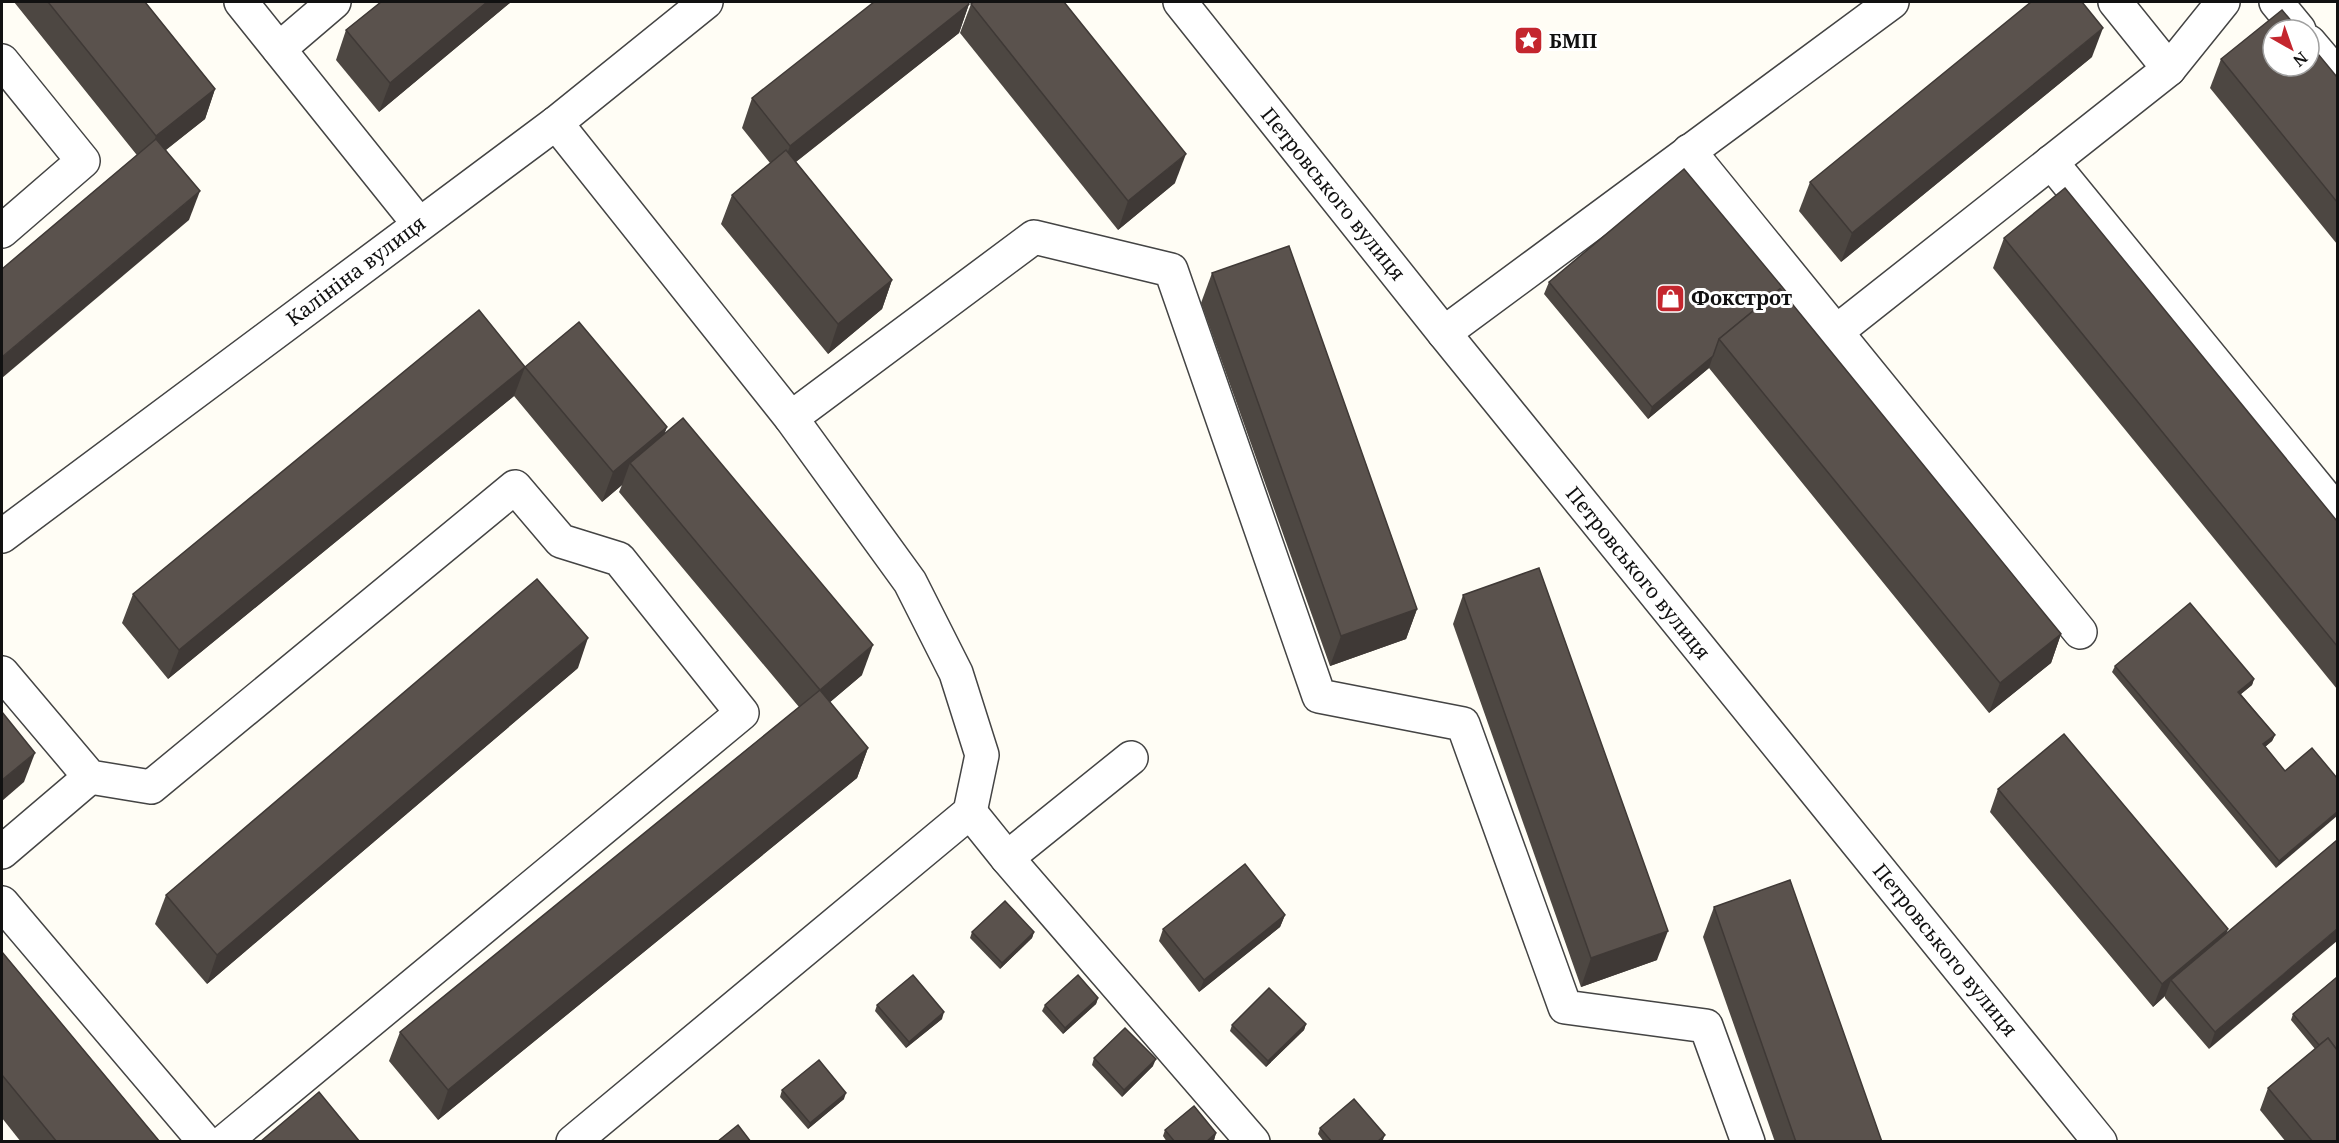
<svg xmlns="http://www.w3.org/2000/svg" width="2339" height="1143" viewBox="0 0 2339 1143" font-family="'Noto Serif',serif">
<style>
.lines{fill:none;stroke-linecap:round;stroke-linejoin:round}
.minor-casing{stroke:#444;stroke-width:36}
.minor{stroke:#fff;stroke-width:33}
.wall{fill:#4d4742}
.shaded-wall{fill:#3f3936}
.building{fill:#5a524d;stroke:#3f3936;stroke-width:1.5}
.labels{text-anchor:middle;stroke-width:6;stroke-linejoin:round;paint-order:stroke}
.poi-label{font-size:20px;font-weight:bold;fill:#111;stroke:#fff;text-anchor:start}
.street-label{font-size:20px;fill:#111;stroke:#fff}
</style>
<rect width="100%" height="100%" fill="#fffdf5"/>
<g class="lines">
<defs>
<g id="minor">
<polyline points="241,2 419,224"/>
<polyline points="1180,2 1444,333 2100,1142"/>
<polyline points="2276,2 2299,30"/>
<polyline points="2309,42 2338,76"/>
<polyline points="279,49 334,2"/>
<polyline points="2,61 83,161 2,231"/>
<polyline points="2169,69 2223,2"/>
<polyline points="556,123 791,418 910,582 956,673 982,755 970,812 573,1142"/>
<polyline points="1689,151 2080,632"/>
<polyline points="2051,162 2338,513"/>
<polyline points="1836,332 2169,69 2115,2"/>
<polyline points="1444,333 1892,2"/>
<polyline points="791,418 1034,237 1171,270 1319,696 1463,724 1565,1007 1706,1026 1748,1142"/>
<polyline points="2,536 556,123 706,2"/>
<polyline points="2,673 90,777 151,787 515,487 561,541 619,559 742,713 224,1142"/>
<polyline points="970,812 1007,858 1253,1142"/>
<polyline points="2,852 90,777"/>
<polyline points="1007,858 1131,758"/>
<polyline points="2,903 205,1142"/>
</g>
</defs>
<use href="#minor" class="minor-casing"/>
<use href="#minor" class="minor"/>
</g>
<g class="wall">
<polygon points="14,2 145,2 215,89 205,119 166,150 189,220"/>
<polygon points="381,2 511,2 379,112 336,60 346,30"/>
<polygon points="969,4 959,33 796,162 892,280 882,309 828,354 721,224 732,195 770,163 742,128 752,98"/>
<polygon points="971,4 1175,183 1118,230 960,33"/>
<polygon points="2092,57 1841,262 1799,211 1810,182"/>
<polygon points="2221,59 2337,77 2337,244 2210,88"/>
<polygon points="2004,238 2337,521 2337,689 1993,268"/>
<polygon points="1212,273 1417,609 1406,639 1330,666 1201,303"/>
<polygon points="1549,282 1786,298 2061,634 2051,663 1989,713 1709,368 1648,419 1544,294"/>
<polygon points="525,367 667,427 664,434 862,675 830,702 868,748 857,778 438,1120 389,1061 400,1032 799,707 619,492 622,485 602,502 514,396 168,679 122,623 133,594"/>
<polygon points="1463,595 1657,960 1581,987 1453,624"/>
<polygon points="2115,666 2254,679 2252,685 2241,694 2275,735 2272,741 2265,747 2285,771 2337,778 2276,868 2112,672"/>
<polygon points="578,668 207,984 155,924 166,895"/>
<polygon points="1998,789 2226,934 2337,840 2209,1049 2165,998 2165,996 2153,1007 1990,812"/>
<polygon points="1714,907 1882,1142 1775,1142 1703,937"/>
<polygon points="1285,915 1280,927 1199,992 1159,941 1163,929"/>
<polygon points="972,932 1034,932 1032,938 1000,969 970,938"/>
<polygon points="2,952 160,1142 21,1142 2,1118"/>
<polygon points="2337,977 2337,1142 2286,1142 2260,1110 2268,1088 2315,1049 2291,1020 2293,1014"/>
<polygon points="1098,998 1096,1004 1063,1034 1042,1011 1045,1005"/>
<polygon points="877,1005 942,1019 906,1048 875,1011"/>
<polygon points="1306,1024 1304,1030 1266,1067 1230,1031 1232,1025"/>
<polygon points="1094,1058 1153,1066 1122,1097 1092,1065"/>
<polygon points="782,1090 844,1099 808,1129 780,1097"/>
<polygon points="1320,1128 1382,1142 1324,1142 1318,1134"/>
<polygon points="1165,1130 1216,1133 1214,1140 1211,1142 1167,1142 1163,1136"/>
</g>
<g class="shaded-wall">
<polygon points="487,2 511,2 379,112 390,83"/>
<polygon points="969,4 959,33 779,175 790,146"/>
<polygon points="2103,28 2092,57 1841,262 1852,233"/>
<polygon points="215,89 205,119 145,166 156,136"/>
<polygon points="1186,154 1175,183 1118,230 1128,201"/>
<polygon points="200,191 189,220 2,378 2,357"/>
<polygon points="892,280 882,309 828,354 838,324"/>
<polygon points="1713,356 1709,368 1648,419 1652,407"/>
<polygon points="525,367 514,396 168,679 179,650"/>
<polygon points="667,427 656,456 630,463 622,485 602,502 613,472"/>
<polygon points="1417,609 1406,639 1330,666 1341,636"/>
<polygon points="2061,634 2051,663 1989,713 2000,683"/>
<polygon points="588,638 578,668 207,984 217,955"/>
<polygon points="873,645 862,675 809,720 820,690"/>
<polygon points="2254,679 2252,685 2236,698 2238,692"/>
<polygon points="2275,735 2272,741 2260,751 2263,744"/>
<polygon points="868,748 857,778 438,1120 448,1090"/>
<polygon points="35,753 24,782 2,801 2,780"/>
<polygon points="2337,812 2337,816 2276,868 2279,861"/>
<polygon points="1285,915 1280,927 1199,992 1204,980"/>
<polygon points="2228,929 2220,951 2171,980 2165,996 2153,1007 2162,984"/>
<polygon points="2337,929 2337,941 2209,1049 2215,1032"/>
<polygon points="1668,931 1657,960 1581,987 1591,958"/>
<polygon points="1034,932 1032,938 1000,969 1002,963"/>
<polygon points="1098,998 1096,1004 1063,1034 1065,1028"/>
<polygon points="944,1012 942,1019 906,1048 909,1042"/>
<polygon points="1306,1024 1304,1030 1266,1067 1268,1061"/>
<polygon points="1156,1059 1153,1066 1122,1097 1124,1090"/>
<polygon points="846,1093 844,1099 808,1129 810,1123"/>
<polygon points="1216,1133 1214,1140 1211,1142 1206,1142"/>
<polygon points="1385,1135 1382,1142 1377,1142"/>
</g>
<g class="building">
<polygon points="48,2 145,2 215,89 156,136"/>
<polygon points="381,2 487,2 390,83 346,30"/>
<polygon points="874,2 968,2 969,4 790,146 752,98"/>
<polygon points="974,2 1064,2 1186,154 1128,201 971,4"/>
<polygon points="2031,2 2082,2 2103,28 1852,233 1810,182"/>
<polygon points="2282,10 2299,30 2273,30 2273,66 2309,66 2309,43 2337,77 2337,202 2221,59"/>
<polygon points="156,139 200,191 2,357 2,269"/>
<polygon points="786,150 892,280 838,324 732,195"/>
<polygon points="1684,169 1788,294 1785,296 1780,289 1719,339 1713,356 1652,407 1549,282"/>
<polygon points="2065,188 2337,521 2337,646 2004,238"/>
<polygon points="1289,246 1417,609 1341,636 1212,273"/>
<polygon points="1780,289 2061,634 2000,683 1719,339"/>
<polygon points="479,310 525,367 179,650 133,594"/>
<polygon points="579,322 667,427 613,472 525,367"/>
<polygon points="683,418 873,645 820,690 868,748 448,1090 400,1032 820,690 630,463"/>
<polygon points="1539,568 1668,931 1591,958 1463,595"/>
<polygon points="537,579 588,638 217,955 166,895"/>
<polygon points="2190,603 2254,679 2238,692 2275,735 2263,744 2285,771 2312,748 2337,778 2337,812 2279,861 2115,666"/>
<polygon points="2,712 35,753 2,780"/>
<polygon points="2064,734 2228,929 2162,984 1998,789"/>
<polygon points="2337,840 2337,929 2215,1032 2171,980"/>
<polygon points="1245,864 1285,915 1204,980 1163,929"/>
<polygon points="1790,880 1882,1142 1796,1142 1714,907"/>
<polygon points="1005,901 1034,932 1002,963 972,932"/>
<polygon points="2,952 160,1142 57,1142 2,1075"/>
<polygon points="913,975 944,1012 909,1042 877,1005"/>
<polygon points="1078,975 1098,998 1065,1028 1045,1005"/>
<polygon points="2337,977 2337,1050 2328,1038 2319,1045 2293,1014"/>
<polygon points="1269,988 1306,1024 1268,1061 1232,1025"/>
<polygon points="1125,1028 1156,1059 1124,1090 1094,1058"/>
<polygon points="2328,1038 2337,1050 2337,1142 2313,1142 2268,1088"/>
<polygon points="819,1060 846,1093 810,1123 782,1090"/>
<polygon points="319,1092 360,1142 260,1142"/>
<polygon points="1354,1099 1385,1135 1377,1142 1332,1142 1320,1128"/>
<polygon points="1194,1106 1216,1133 1206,1142 1175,1142 1165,1130"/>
<polygon points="738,1125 751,1142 717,1142"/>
</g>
<defs>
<symbol id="sight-square" viewBox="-11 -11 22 22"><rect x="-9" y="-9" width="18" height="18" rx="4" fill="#c4262e" stroke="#fff"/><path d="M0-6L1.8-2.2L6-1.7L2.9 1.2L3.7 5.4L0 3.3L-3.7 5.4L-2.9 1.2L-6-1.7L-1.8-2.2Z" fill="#fff"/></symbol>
<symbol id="shop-square" viewBox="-11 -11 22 22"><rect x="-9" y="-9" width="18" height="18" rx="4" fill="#c4262e" stroke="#fff"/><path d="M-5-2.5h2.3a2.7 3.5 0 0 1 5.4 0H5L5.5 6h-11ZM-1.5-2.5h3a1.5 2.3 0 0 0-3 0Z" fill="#fff"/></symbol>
</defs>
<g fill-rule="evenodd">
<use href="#sight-square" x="1512" y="24" width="33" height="33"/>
<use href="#shop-square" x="1654" y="282" width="33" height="33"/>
</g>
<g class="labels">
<g class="poi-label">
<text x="1549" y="48">БМП</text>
<text x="1691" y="305">Фокстрот</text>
</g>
<g class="street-label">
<text transform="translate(1333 194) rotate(51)" y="7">Петровського вулиця</text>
<text transform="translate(356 271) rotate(-37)" y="7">Калініна вулиця</text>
<text transform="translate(1638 573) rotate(51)" y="7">Петровського вулиця</text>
<text transform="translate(1945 950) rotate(51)" y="7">Петровського вулиця</text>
</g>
</g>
<rect width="2339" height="1143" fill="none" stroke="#111111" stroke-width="6"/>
<g transform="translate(2291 48) rotate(140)"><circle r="28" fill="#ffffff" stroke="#a0a0a0" stroke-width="1.5"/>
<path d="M0-4.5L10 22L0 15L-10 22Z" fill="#c4262e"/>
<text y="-9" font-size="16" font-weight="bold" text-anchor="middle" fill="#111111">N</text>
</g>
</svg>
